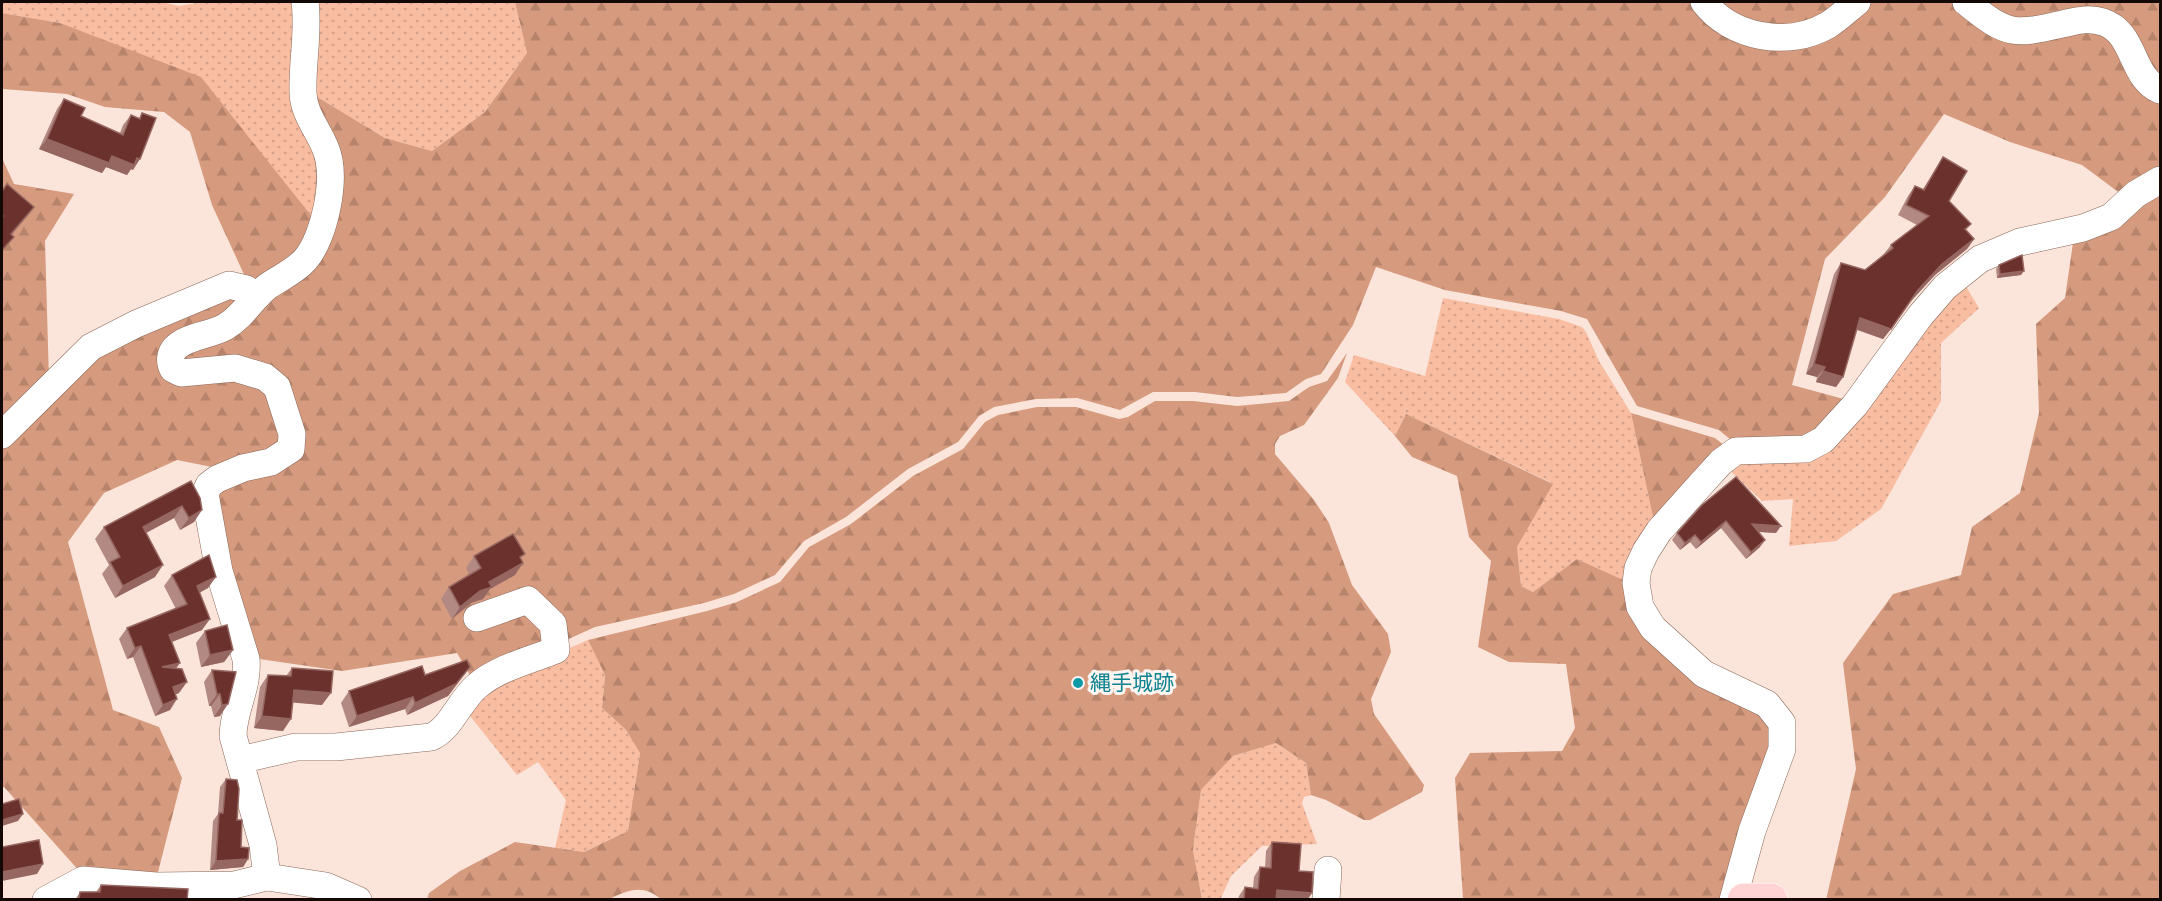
<svg xmlns="http://www.w3.org/2000/svg" width="2162" height="901" viewBox="0 0 2162 901" font-family="Figtree,'Noto Sans JP',sans-serif">
<style>
.grass{fill:url(#grass-dots)}
.forest{fill:url(#forest-firs)}
.lines{fill:none;stroke-linecap:round;stroke-linejoin:round}
.minor-casing{stroke:#896859;stroke-width:28}
.major-casing{stroke:#fff;stroke-width:34}
.minor{stroke:#fff;stroke-width:27}
.major{stroke:#ffd3d3;stroke-width:33}
.wall{fill:#b28a83}
.shaded-wall{fill:#966761}
.building{fill:#6a312d;stroke:#966761;stroke-width:1.5}
.culture-dot{fill:#0f9aa8;stroke:#fcf4f1;stroke-width:2}
.labels{text-anchor:middle;stroke-width:6;stroke-linejoin:round;paint-order:stroke}
.culture-label{font-size:21px;fill:#0d838f;stroke:#fcf4f1;text-anchor:start}
</style>
<defs>
<pattern id="grass-dots" width="8" height="8" patternUnits="userSpaceOnUse" patternTransform="scale(1.5)"><rect width="8" height="8" fill="#f9bda2"/><path d="M2 2h.1M6 6h.1" fill="none" stroke="#d5a18a" stroke-width="1.8" stroke-linecap="round"/></pattern>
<pattern id="forest-firs" width="22" height="20" patternUnits="userSpaceOnUse" patternTransform="scale(1.5)"><rect width="22" height="20" fill="#d69a7e"/><path d="M5 1l3.5 6h-7zM16 11l3.5 6h-7z" fill="#b7836b"/></pattern>
</defs>
<rect width="100%" height="100%" fill="#fbe4d9"/>
<g class="grass">
<polygon points="2,2 162,2 179,6 203,2 299,2 321,150 317,223 60,23 2,13"/>
<polygon points="310,2 515,2 527,53 485,112 432,151 385,138 309,92"/>
<polygon points="1962,280 1979,308 1941,343 1941,401 1881,509 1836,541 1789,546 1793,499 1762,501 1725,466 1790,457"/>
<polygon points="1443,298 1559,319 1582,327 1586,332 1599,361 1631,413 1655,527 1630,583 1577,559 1533,592 1521,586 1517,547 1552,483 1406,414 1395,436 1345,382 1354,355 1425,376"/>
<polygon points="588,640 605,675 602,708 626,730 640,753 628,831 584,852 555,848 566,800 538,762 517,775 463,707 558,653"/>
<polygon points="1276,743 1306,763 1311,795 1304,797 1302,803 1317,844 1262,846 1231,876 1220,900 1202,899 1193,850 1201,790 1233,756"/>
</g>
<g class="forest">
<polygon points="515,2 1696,2 1749,39 1867,2 1957,2 1986,26 2110,31 2160,96 2160,174 2125,197 2082,165 2010,142 1944,114 1885,197 1825,259 1792,385 1851,401 1819,436 1737,445 1719,430 1637,406 1587,319 1561,311 1445,290 1376,267 1353,325 1321,374 1306,379 1286,393 1237,397 1195,392 1153,392 1120,410 1077,398 1036,399 994,407 979,416 958,442 908,469 846,517 804,541 775,575 734,594 704,603 595,627 474,682 457,653 342,671 252,658 211,495 283,464 282,385 181,367 176,357 328,225 309,92 385,138 432,151 485,112 527,53"/>
<polygon points="1711,2 1848,2 1826,20 1775,32"/>
<polygon points="1975,2 2160,2 2160,84 2127,30 2025,26"/>
<polygon points="2,13 60,23 201,77 317,223 300,257 248,283 212,205 190,132 164,112 105,107 67,94 3,89 2,92"/>
<polygon points="2,158 14,184 74,194 45,241 49,380 2,426"/>
<polygon points="2160,187 2160,899 1826,900 1856,769 1843,663 1893,594 1961,575 1972,527 2020,493 2039,413 2036,324 2065,298 2074,236"/>
<polygon points="230,293 244,303 164,353 221,376 262,383 284,445 222,469 177,460 104,493 68,542 113,710 159,727 182,778 156,880 82,874 4,787 2,787 2,445 95,353"/>
<path d="M1347 353 1338 378 1304 425 1280 436 1275 444V454L1314 500 1329 523 1352 585 1388 634 1391 652 1371 699 1374 714 1424 785 1422 792 1370 820H1364L1326 800 1311 795 1306 763 1276 743 1233 756 1201 790 1193 850 1202 899 662 900C642 883 629 890 607 900L427 899 429 893 460 871 515 842 584 852 628 831 640 753 626 730 602 708 605 675 588 640 707 611 737 602 780 582 809 547 851 524 913 476 963 449 985 422 998 415 1037 407H1076L1119 419 1128 417 1155 401H1193L1237 406 1289 401 1309 387 1327 381Z"/>
<polygon points="1631,413 1715,438 1729,449 1655,527"/>
<polygon points="1406,414 1553,484 1517,547 1521,586 1533,592 1577,559 1630,583 1635,609 1776,725 1726,891 1719,899 1463,899 1455,778 1470,753 1562,751 1575,728 1566,664 1509,662 1478,647 1491,561 1469,537 1457,476 1412,457 1395,436"/>
</g>
<g class="lines">
<defs>
<g id="minor">
<path d="M1704 2C1731 38 1789 48 1828 25 1838 19 1848 9 1857 2"/>
<path d="M1966 2C2009 37 2014 35 2067 23 2080 20 2090 18 2103 22 2136 33 2130 77 2160 90"/>
<polyline points="2,435 91,347 136,324 229,285 246,289 257,296"/>
<path d="M240 760 296 747H336L431 737C450 730 460 700 477 686 498 668 530 660 556 650L553 624 528 600 477 618"/>
<path d="M267 877 263 845 233 736C233 710 249 686 246 659L219 571 205 494 209 485 217 479 243 468 271 462 291 449 292 434 277 387 265 377 235 368 181 373 173 369C169 362 170 354 175 348 187 336 211 335 225 327 244 316 252 298 268 286 281 277 294 272 305 260 325 237 338 176 325 147 317 128 304 114 303 93 302 62 309 32 305 2"/>
<polyline points="46,900 83,880 156,886 234,885 267,877 326,886 358,900"/>
<polyline points="1326,900 1328,870"/>
<polyline points="1733,900 1752,831 1782,749 1782,723 1767,704 1704,674 1653,628 1640,607 1636,583 1638,568 1646,551 1659,531 1701,484 1721,462 1736,451 1806,449 1823,440 1855,405 1920,316 1945,287 1980,259 2020,242 2083,228 2111,217 2136,194 2160,180"/>
</g>
<polyline id="major" points="1744,900 1771,900"/>
</defs>
<use href="#minor" class="minor-casing"/>
<use href="#major" class="major-casing"/>
<use href="#minor" class="minor"/>
<use href="#major" class="major"/>
</g>
<g class="wall">
<polygon points="64,99 81,116 120,133 123,125 131,115 139,118 142,113 133,170 131,169 127,175 106,167 102,173 39,149 57,109"/>
<polygon points="1943,157 1949,201 1971,224 1966,230 1974,239 1967,249 1935,275 1911,301 1883,339 1857,330 1843,377 1836,387 1816,382 1817,377 1806,374 1834,274 1841,263 1865,270 1883,255 1891,245 1917,225 1898,215 1908,196 1915,186 1923,189"/>
<polygon points="1999,265 2021,275 1997,278 1996,269"/>
<polygon points="191,481 194,522 180,530 174,518 146,532 155,577 115,598 102,574 109,565 95,539 104,527"/>
<polygon points="1702,505 1776,533 1758,532 1760,547 1746,559 1721,528 1696,549 1690,542 1680,550 1672,540 1677,533"/>
<polygon points="474,556 521,560 515,575 490,589 483,599 471,603 452,619 441,599 449,587 470,575 466,568"/>
<polygon points="172,575 208,588 200,592 202,630 172,642 179,693 176,694 170,710 155,716 133,657 127,659 119,639 127,628 176,609 164,586"/>
<polygon points="205,631 233,650 224,662 201,667 196,643"/>
<polygon points="470,667 448,696 407,715 405,709 349,727 341,703 349,691 425,675"/>
<polygon points="292,668 322,705 293,702 283,731 254,728 260,687 268,675 286,676"/>
<polygon points="212,670 236,672 220,716 214,717 211,706 209,706 204,682"/>
<polygon points="226,779 237,820 241,847 248,859 243,867 210,870 213,821 218,814 220,787"/>
<polygon points="1272,842 1299,871 1312,893 1307,900 1238,900 1239,896 1245,887 1253,888 1254,877 1260,867 1265,868 1266,851"/>
<polygon points="101,885 187,900 75,900 80,892 96,892"/>
</g>
<g class="shaded-wall">
<polygon points="47,139 112,156 137,158 140,159 133,170 131,169 127,175 106,167 102,173 39,149"/>
<polygon points="34,207 29,214 6,241 11,234"/>
<polygon points="1974,239 1967,249 1935,275 1911,301 1918,290 1942,264"/>
<polygon points="2024,271 2021,275 1997,278 2000,274"/>
<polygon points="1860,318 1891,329 1883,339 1853,328"/>
<polygon points="1814,364 1825,367 1817,377 1806,374"/>
<polygon points="1823,371 1843,377 1836,387 1816,382"/>
<polygon points="182,506 174,518 135,539 143,527"/>
<polygon points="202,510 194,522 180,530 189,518"/>
<polygon points="1726,521 1721,528 1696,549 1701,542"/>
<polygon points="1752,524 1781,526 1776,533 1747,531"/>
<polygon points="1695,535 1690,542 1680,550 1685,543"/>
<polygon points="1765,540 1760,547 1746,559 1751,552"/>
<polygon points="523,563 515,575 490,589 483,599 471,603 452,619 460,607 489,582"/>
<polygon points="163,565 155,577 115,598 123,586"/>
<polygon points="216,577 208,588 190,598 197,586"/>
<polygon points="210,619 202,630 161,646 169,635"/>
<polygon points="141,646 133,657 127,659 135,648"/>
<polygon points="233,650 224,662 201,667 210,655"/>
<polygon points="180,663 172,674 162,667"/>
<polygon points="470,667 448,696 407,715 415,703"/>
<polygon points="187,682 179,693 165,698 173,687"/>
<polygon points="294,690 331,693 322,705 286,702"/>
<polygon points="217,694 220,694 211,706 209,706"/>
<polygon points="413,697 405,709 349,727 357,716"/>
<polygon points="177,699 170,710 155,716 163,705"/>
<polygon points="228,704 220,716 214,717 222,705"/>
<polygon points="262,716 291,719 283,731 254,728"/>
<polygon points="23,814 18,821 2,826 2,820"/>
<polygon points="248,859 243,867 210,870 216,861"/>
<polygon points="43,864 37,874 2,881 2,872"/>
<polygon points="1277,890 1312,893 1307,900 1271,899"/>
</g>
<g class="building">
<polygon points="64,99 85,108 81,116 123,135 131,115 140,119 142,113 156,118 140,159 137,158 134,165 112,156 109,163 47,139"/>
<polygon points="1943,157 1967,171 1949,201 1971,224 1965,229 1974,239 1942,264 1918,290 1891,329 1860,318 1843,377 1823,371 1825,367 1814,364 1841,263 1865,270 1893,248 1891,245 1929,216 1906,205 1915,186 1924,190"/>
<polygon points="7,184 34,207 11,234 14,237 3,249 2,247 2,218 3,216 2,215 2,191"/>
<polygon points="2022,255 2024,271 2000,274 1999,265"/>
<polygon points="1736,477 1781,526 1752,524 1765,540 1751,552 1726,521 1701,542 1695,535 1685,543 1677,533 1702,505"/>
<polygon points="191,481 200,498 202,510 189,518 182,506 143,527 163,565 123,586 110,562 120,557 104,527"/>
<polygon points="513,534 525,554 520,557 523,563 489,582 492,587 480,591 460,607 449,587 481,568 474,556"/>
<polygon points="209,555 216,577 197,586 210,619 169,635 180,663 162,667 182,669 187,682 173,687 177,699 163,705 141,646 135,648 127,628 187,604 172,575"/>
<polygon points="227,625 233,650 210,655 205,631"/>
<polygon points="467,660 470,667 456,684 415,703 413,697 357,716 349,691 422,666 425,675"/>
<polygon points="292,668 333,671 331,693 294,690 291,719 262,716 268,675 291,676"/>
<polygon points="212,670 236,672 228,704 222,705 220,694 217,694"/>
<polygon points="226,779 237,780 239,789 237,820 242,820 241,847 249,848 248,859 216,861 219,813 223,813"/>
<polygon points="19,799 23,814 2,820 2,804"/>
<polygon points="39,840 43,864 2,872 2,847"/>
<polygon points="1272,842 1301,844 1299,871 1313,872 1312,893 1277,890 1276,900 1244,900 1245,887 1258,889 1260,867 1271,868"/>
<polygon points="101,885 188,889 187,900 79,900 80,892 100,892"/>
</g>
<circle class="culture-dot" cx="1078" cy="683" r="6"/>
<g class="labels">
<g class="culture-label">
<text x="1090" y="690">縄手城跡</text>
</g>
</g>
<rect width="2162" height="901" fill="none" stroke="#140804" stroke-width="6"/>
</svg>
